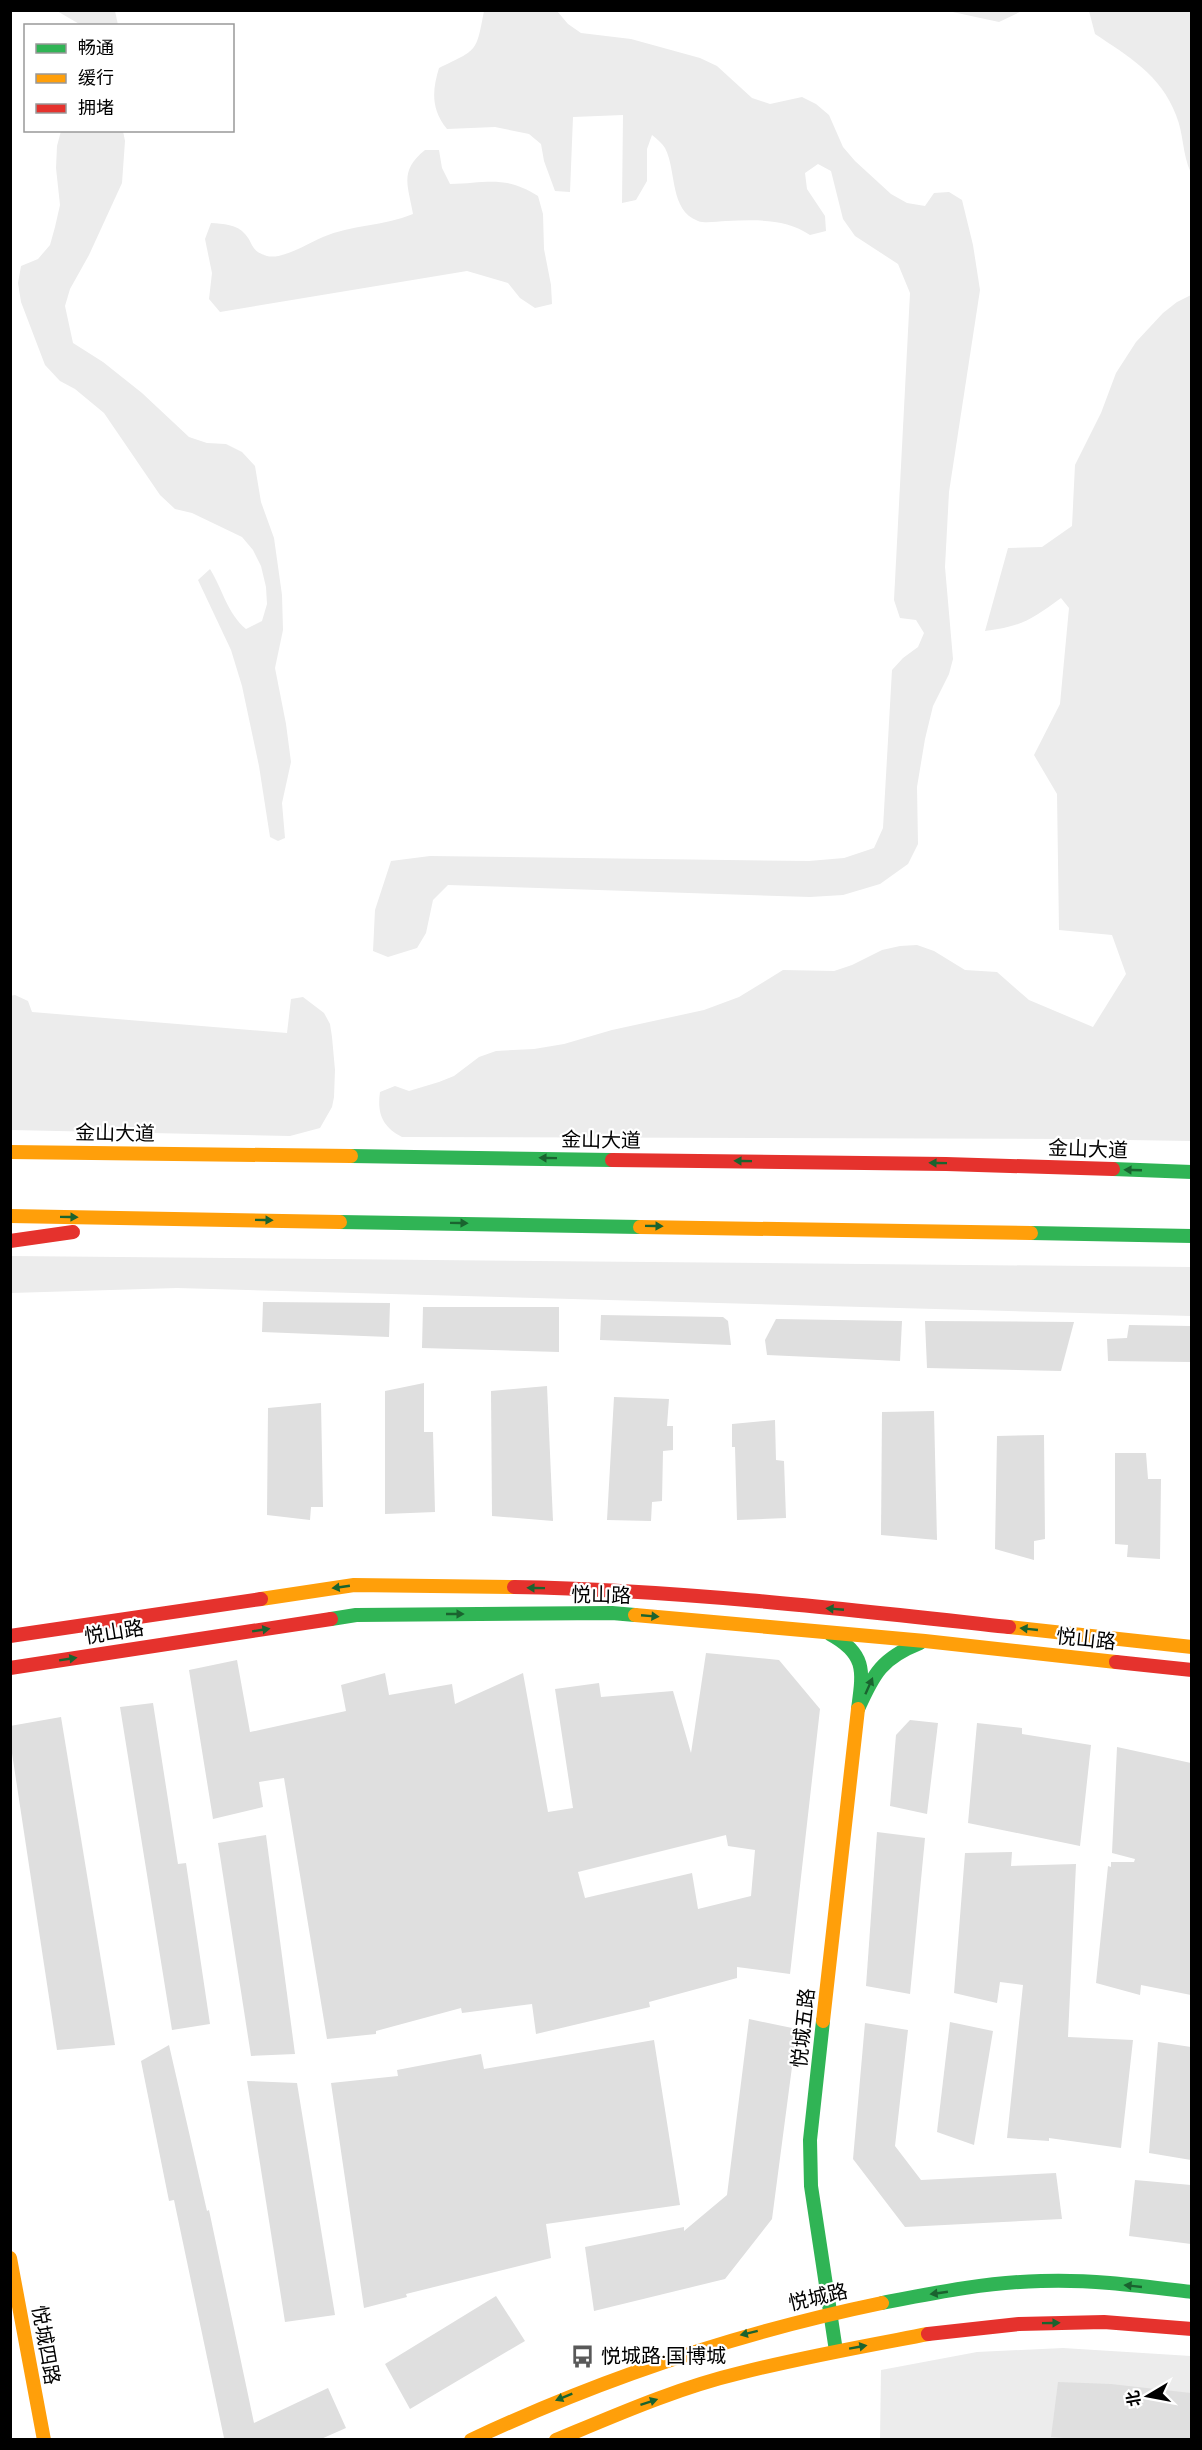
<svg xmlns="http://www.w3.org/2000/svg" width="1202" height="2450" viewBox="0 0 1202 2450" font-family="'PT Sans','Noto Sans SC',sans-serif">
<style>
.green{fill:#ececec}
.building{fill:#dfdfdf;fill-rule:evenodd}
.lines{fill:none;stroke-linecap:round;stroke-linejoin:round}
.fast{stroke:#30b455;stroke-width:14}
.slow{stroke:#ff9f0a;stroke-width:14}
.jam{stroke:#e5322d;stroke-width:14}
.oneway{fill:#1a632f}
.labels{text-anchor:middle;stroke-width:4.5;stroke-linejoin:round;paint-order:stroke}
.street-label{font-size:20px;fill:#000;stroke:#fff}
.poi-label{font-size:20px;fill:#000;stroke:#fff;text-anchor:start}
</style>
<rect width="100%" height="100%" fill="#fff"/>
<g class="green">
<polygon points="57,11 115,11 118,25 81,25"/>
<path d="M484 11H557L568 24 581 33 631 39 700 58 717 66 752 98 770 104 802 97 816 104 829 115 843 147 855 161 891 194 907 203 925 206 934 193 949 192 962 200 973 245 980 290 949 492 945 567 953 659 949 674 933 706 925 739 917 787 918 844 908 864 880 884 843 895 810 897 448 885 433 900 426 933 417 948 388 957 373 951 375 910 391 861 430 856 809 861 844 858 874 848 883 828 892 670 903 658 918 647 924 633 916 620 900 618 894 600 910 293 898 264 855 236 843 219 831 171 818 164 805 173 807 189 825 216 826 231 810 235C786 218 755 220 726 221 718 221 706 224 698 221 669 210 677 171 665 148 662 143 657 139 652 135L647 149V181L636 200 622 203 623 115 573 117 570 192 555 191 544 161 541 144 529 134 495 127 447 129C431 109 432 91 439 68 478 49 476 53 484 11Z"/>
<polygon points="948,11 1022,10 1022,11 999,22"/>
<path d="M1089 11H1191V173C1182 154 1184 134 1176 115 1161 75 1128 56 1095 34Z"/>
<path d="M61 131H123L125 141 122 183 89 255 70 289 65 306 73 343 103 362 142 393 189 437 207 443 226 444 242 452 255 466 261 502 274 538 282 595 283 630 275 668 286 724 291 762 282 803 285 838 278 841 270 837 259 766 242 686 231 650 198 580 210 569C223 590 227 613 246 629L262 621 267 604 266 587 261 566 253 550 242 537 192 513 175 509 160 495 104 413 75 389 60 381 45 365 21 302 18 283 21 266 38 259 50 245 55 227 60 205 56 168 57 146Z"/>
<path d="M425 150H439L442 168 450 184C487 183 505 175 538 196L543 214 544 249 551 285 552 304 535 308 520 298 508 283 467 271 220 312 209 299 212 273 205 239 211 223C223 224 237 224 245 234 254 244 250 251 267 256 282 260 309 243 323 237 351 225 384 226 413 214 408 185 399 171 425 150Z"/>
<path d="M1191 295V1141L1065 1139 402 1137C382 1127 377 1113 380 1092L395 1086 409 1091 439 1082 454 1076 479 1057 496 1051 534 1049 564 1044 612 1030 704 1010 739 997 783 970 834 971 852 965 882 950 900 946 917 945 934 951 965 970 997 972 1029 1000 1093 1027 1126 974 1112 935 1059 930 1057 794 1034 755 1060 704 1069 608 1061 598C1031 620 1022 626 985 631L1008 548 1042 547 1072 526 1075 465 1101 413 1116 373 1136 342 1163 313 1177 302Z"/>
<polygon points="15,995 28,1001 32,1012 287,1033 291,999 303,997 324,1013 330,1024 332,1037 335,1070 334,1097 332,1107 320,1128 290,1136 11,1130 10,996"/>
<polygon points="11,1256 1191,1267 1191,1316 177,1288 11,1293"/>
<polygon points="1063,2348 1191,2356 1191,2439 880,2440 881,2370 977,2352"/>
</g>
<g class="building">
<polygon points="263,1302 390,1303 389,1337 262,1332"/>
<polygon points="423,1307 559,1307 559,1352 422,1348"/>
<polygon points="601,1315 723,1317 728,1321 731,1345 600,1340"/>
<polygon points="776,1319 902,1321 900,1361 767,1355 765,1340"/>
<polygon points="925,1321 1074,1322 1061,1371 927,1368"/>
<polygon points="1129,1325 1191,1326 1191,1362 1108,1361 1107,1339 1127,1338"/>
<polygon points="424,1383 424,1432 433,1432 435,1512 385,1514 385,1391"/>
<polygon points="547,1386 553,1521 492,1516 491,1391"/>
<polygon points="614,1397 669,1399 667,1426 673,1426 673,1450 663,1451 662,1501 652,1502 651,1521 607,1520"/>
<polygon points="321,1403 323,1507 311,1507 310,1520 267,1515 268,1408"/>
<polygon points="934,1411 937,1540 881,1535 882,1412"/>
<polygon points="775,1420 776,1460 784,1461 786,1518 737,1520 735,1447 732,1447 732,1424"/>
<polygon points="1044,1435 1045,1539 1034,1541 1034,1560 995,1549 997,1436"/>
<polygon points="1115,1453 1146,1453 1148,1479 1161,1479 1160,1559 1127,1557 1128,1545 1115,1544"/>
<path d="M706 1653 779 1660 820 1709 790 1974 737 1967V1978L649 2002 650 2007 536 2034 532 2004 462 2013 461 2008 376 2031V2034L327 2039 284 1778 259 1782 263 1807 213 1819 189 1670 237 1660 250 1732 346 1711 341 1685 385 1673 389 1695 452 1684 455 1704 523 1673 548 1812 573 1808 555 1689 599 1683 601 1697 673 1691 691 1753ZM726 1835 728 1846 755 1850 751 1896 698 1909 692 1873 585 1898 578 1872Z"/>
<polygon points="153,1703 178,1864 186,1863 210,2024 172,2030 120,1707"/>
<polygon points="61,1717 115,2045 57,2050 10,1740 10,1726"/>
<polygon points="910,1720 938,1723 927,1814 890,1806 896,1735"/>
<polygon points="977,1723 1022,1728 1022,1734 1091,1745 1080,1846 968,1823"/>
<polygon points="1117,1747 1191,1763 1191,1995 1141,1985 1140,1995 1096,1983 1108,1866 1111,1867 1111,1862 1134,1862 1135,1859 1112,1853"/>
<polygon points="877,1832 925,1838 910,1994 866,1986"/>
<polygon points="266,1835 295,2054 251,2056 218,1843"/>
<polygon points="1012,1852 1011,1866 1076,1864 1068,2037 1133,2040 1121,2148 1049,2138 1049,2141 1007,2138 1023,1985 1000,1982 997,2003 954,1993 965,1853"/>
<polygon points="749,2019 797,2029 772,2219 725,2279 594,2311 585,2247 684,2227 684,2231 727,2195"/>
<polygon points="950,2022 993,2031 974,2145 937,2132"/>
<polygon points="865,2023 908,2030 895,2146 921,2180 1056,2173 1062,2219 905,2227 853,2159"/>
<polygon points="654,2040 680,2205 546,2224 551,2258 406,2294 407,2297 364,2308 331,2083 398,2076 397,2070 481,2054 484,2069"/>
<polygon points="1158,2042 1191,2047 1191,2160 1149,2153"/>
<polygon points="169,2045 207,2211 209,2210 254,2423 328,2388 346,2428 321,2439 220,2439 224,2438 174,2200 169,2201 141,2061"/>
<polygon points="247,2081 297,2083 335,2315 285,2322"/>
<polygon points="1135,2180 1191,2185 1191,2244 1129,2236"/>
<polygon points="496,2296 525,2341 410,2409 385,2364"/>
<polygon points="1058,2382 1111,2384 1191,2393 1191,2439 1076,2439 1051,2437"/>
</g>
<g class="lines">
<g class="fast">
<polyline points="351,1156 612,1160"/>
<polyline points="1113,1169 1192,1172"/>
<polyline points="340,1222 640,1227"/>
<polyline points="1031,1233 1192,1236"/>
<polyline points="331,1619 356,1615 612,1613 635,1615"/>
<path d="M830 1634C867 1654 863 1672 858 1709 874 1673 882 1658 920 1643"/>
<polyline points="823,2021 810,2140 811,2186 836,2351"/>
<path d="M882 2303C934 2293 988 2282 1041 2281 1091 2279 1142 2286 1192 2292"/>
</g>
<g class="slow">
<polyline points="10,1152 351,1156"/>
<polyline points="10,1216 340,1222"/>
<polyline points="640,1227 1031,1233"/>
<polyline points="261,1599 354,1585 514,1587"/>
<polyline points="635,1615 925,1641 1116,1662"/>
<polyline points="1009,1627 1192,1647"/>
<polyline points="823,2021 858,1709"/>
<polyline points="10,2258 44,2440"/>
<path d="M471 2440C605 2377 737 2333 882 2303"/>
<path d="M556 2440C616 2415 677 2388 740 2373 802 2357 865 2346 928 2334"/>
</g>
<g class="jam">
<polyline points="612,1160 946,1164 1113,1169"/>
<polyline points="10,1241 73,1232"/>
<path d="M514 1587C680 1590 845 1609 1009 1627"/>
<polyline points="10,1636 261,1599"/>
<polyline points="1116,1662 1192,1670"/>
<polyline points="10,1668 331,1619"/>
<polyline points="928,2334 1019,2324 1104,2322 1192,2329"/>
</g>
</g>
<defs><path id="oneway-solid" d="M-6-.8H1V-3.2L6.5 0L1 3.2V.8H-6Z" transform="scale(1.5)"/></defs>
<g class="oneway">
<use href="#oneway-solid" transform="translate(548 1158) rotate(-179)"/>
<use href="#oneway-solid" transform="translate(743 1161) rotate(-179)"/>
<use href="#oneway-solid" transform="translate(938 1163) rotate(-179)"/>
<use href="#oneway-solid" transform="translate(1133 1170) rotate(-178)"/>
<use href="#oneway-solid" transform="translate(69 1217) rotate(1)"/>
<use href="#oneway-solid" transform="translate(264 1220) rotate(1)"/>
<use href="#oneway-solid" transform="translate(459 1223) rotate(1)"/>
<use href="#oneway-solid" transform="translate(654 1226) rotate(1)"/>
<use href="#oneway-solid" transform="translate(341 1587) rotate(172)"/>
<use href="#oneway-solid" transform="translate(536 1588) rotate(-179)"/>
<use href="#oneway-solid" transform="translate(835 1609) rotate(-175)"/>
<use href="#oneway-solid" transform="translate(455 1614)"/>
<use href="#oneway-solid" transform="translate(650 1616) rotate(5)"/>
<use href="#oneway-solid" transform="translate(1029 1629) rotate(-174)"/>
<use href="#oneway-solid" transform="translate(261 1630) rotate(-9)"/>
<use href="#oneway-solid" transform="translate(68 1659) rotate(-9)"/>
<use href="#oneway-solid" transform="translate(869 1686) rotate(-66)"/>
<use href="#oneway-solid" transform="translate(1133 2286) rotate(-174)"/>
<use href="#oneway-solid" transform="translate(939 2293) rotate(172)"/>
<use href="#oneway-solid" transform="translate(1051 2323) rotate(-1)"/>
<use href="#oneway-solid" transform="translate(749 2333) rotate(166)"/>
<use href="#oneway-solid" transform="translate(858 2347) rotate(-10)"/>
<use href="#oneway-solid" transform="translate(564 2397) rotate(158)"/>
<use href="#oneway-solid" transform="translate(649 2402) rotate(-18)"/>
</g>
<defs>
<symbol id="bus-bare" viewBox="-9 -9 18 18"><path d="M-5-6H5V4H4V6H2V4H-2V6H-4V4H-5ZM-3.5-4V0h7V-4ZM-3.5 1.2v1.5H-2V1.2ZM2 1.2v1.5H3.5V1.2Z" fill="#595959" stroke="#fff" stroke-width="2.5" paint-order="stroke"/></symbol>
</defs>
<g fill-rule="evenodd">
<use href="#bus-bare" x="566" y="2340" width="33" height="33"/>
</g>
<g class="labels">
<g class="street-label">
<text transform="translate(115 1133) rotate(1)" y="7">金山大道</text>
<text transform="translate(601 1140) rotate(1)" y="7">金山大道</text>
<text transform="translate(1088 1149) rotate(2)" y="7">金山大道</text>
<text transform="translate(601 1595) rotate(1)" y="7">悦山路</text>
<text transform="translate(114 1632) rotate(-9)" y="7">悦山路</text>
<text transform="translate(1086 1639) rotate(6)" y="7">悦山路</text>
<text transform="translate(803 2028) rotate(-84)" y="7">悦城五路</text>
<text transform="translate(818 2297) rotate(-13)" y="7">悦城路</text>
<text transform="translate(46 2345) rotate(80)" y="7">悦城四路</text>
</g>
<g class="poi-label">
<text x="601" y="2363">悦城路·国博城</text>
</g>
</g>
<rect width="1202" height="2450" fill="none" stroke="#000000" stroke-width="24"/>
<rect x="24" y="24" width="210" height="108" fill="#ffffff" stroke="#999999" stroke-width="1.5"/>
<rect x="36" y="44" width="30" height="9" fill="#30b455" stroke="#999999" stroke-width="1.5"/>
<text x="78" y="54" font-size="18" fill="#000000">畅通</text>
<rect x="36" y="74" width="30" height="9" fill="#ff9f0a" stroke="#999999" stroke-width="1.5"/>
<text x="78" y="84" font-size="18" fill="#000000">缓行</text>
<rect x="36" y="104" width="30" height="9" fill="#e5322d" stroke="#999999" stroke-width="1.5"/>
<text x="78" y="114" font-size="18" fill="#000000">拥堵</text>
<g transform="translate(1148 2396) rotate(260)" stroke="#ffffff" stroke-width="4.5" paint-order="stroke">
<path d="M0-4.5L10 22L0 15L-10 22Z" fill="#000000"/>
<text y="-9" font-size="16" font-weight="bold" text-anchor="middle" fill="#000000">北</text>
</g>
</svg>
